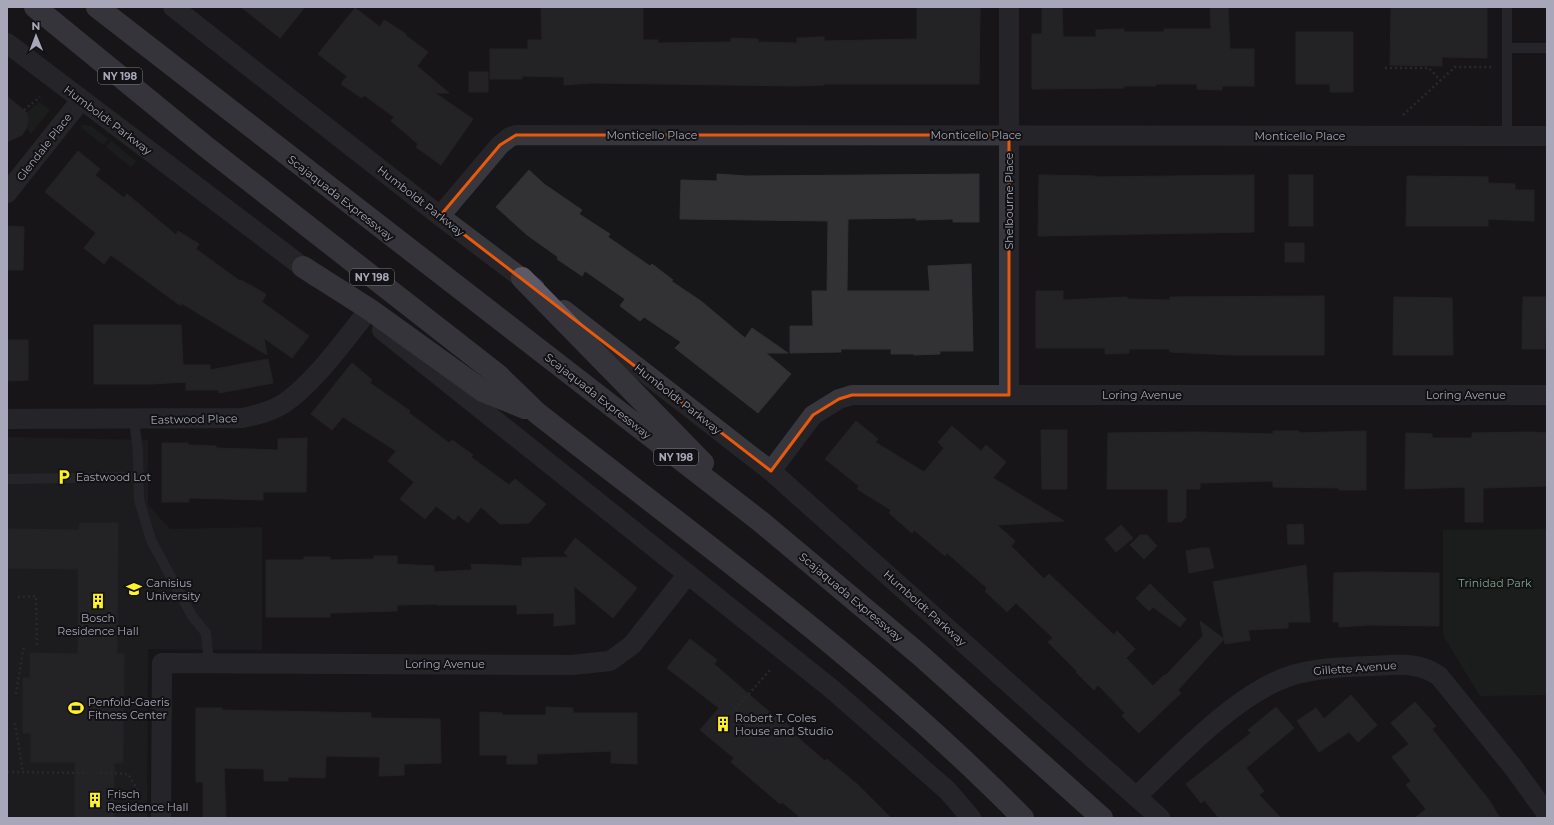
<svg xmlns="http://www.w3.org/2000/svg" width="1554" height="825" viewBox="0 0 1554 825" font-family="Montserrat,sans-serif">
<style>
.built{fill:#232225}
.green{fill:#1e2721}
.building{fill:#323134;stroke:#313034}
.lines{fill:none;stroke-linecap:round;stroke-linejoin:round}
.path{stroke:#3d3d45;stroke-width:2.5;stroke-dasharray:2 3;stroke-linecap:butt}
.service{stroke:#37373d;stroke-width:10}
.minor{stroke:#37373d;stroke-width:20}
.trunk{stroke:#5b5a66;stroke-width:22}
.marked{fill:none;stroke:#e8590c;stroke-width:3;stroke-linejoin:round}
.labels{text-anchor:middle;stroke-width:4;stroke-linejoin:round;paint-order:stroke}
.shield{fill:#121113;stroke:#7a7a87;stroke-width:1}
.shield-label{font-size:10px;font-weight:bold;fill:#a7a7b9}
.street-label{font-size:11px;fill:#a7a7b9;stroke:#121113}
.poi-label{font-size:11px;fill:#a7a7b9;stroke:#121113;text-anchor:start}
.park-label{font-size:11px;fill:#7da58b;stroke:#121113}
</style>
<rect width="100%" height="100%" fill="#171618"/>
<polygon class="built" points="7,437 148,440 148,505 170,529 262,527 262,650 148,649 147,818 7,818"/>
<g class="green">
<polygon points="39,102 50,110 31,134 26,127 26,113"/>
<polygon points="81,125 91,126 108,139 103,145 82,128"/>
<polygon points="111,141 136,161 131,167 106,147"/>
<polygon points="1547,529 1547,695 1480,696 1443,635 1443,530"/>
</g>
<g class="building">
<polygon points="241,7 305,7 280,38"/>
<polygon points="541,7 643,7 643,40 658,40 658,43 731,42 731,38 758,39 758,42 797,43 797,38 824,37 824,41 917,39 917,7 980,7 979,84 824,84 824,85 797,86 591,83 564,85 564,77 522,76 522,79 490,79 490,49 528,49 528,40 542,40"/>
<polygon points="1042,7 1062,7 1063,37 1096,37 1096,30 1124,29 1124,32 1164,32 1164,29 1211,29 1210,7 1228,7 1230,49 1254,49 1254,86 1222,86 1222,90 1197,89 1197,84 1156,84 1156,86 1124,86 1124,88 1032,89 1032,34 1042,34"/>
<polygon points="1391,7 1487,7 1487,58 1442,57 1442,66 1390,65"/>
<polygon points="355,8 380,27 384,20 406,34 405,35 428,52 417,66 449,93 435,93 473,119 441,165 416,147 418,144 391,121 394,117 364,95 362,98 341,84 347,76 318,54"/>
<polygon points="1296,32 1353,32 1353,92 1330,92 1330,84 1296,84"/>
<rect x="469" y="72" width="19" height="20"/>
<polygon points="7,96 26,112 28,118 26,129 22,135 7,142"/>
<polygon points="78,151 100,169 95,175 124,198 127,194 176,235 178,231 199,244 196,249 240,281 241,280 266,294 262,302 309,336 292,358 264,338 267,355 181,303 181,306 111,255 104,264 84,248 96,233 45,192"/>
<polygon points="529,170 544,184 582,210 579,214 610,234 608,237 650,266 652,264 673,280 671,281 701,301 745,338 752,328 788,353 766,353 791,374 758,413 675,348 681,342 644,317 640,321 620,306 625,299 585,271 582,276 557,259 558,257 527,235 496,207"/>
<polygon points="717,174 747,176 979,174 979,222 953,222 953,219 916,220 916,218 848,219 847,291 930,291 928,266 971,264 973,351 940,351 940,354 914,355 914,354 891,354 891,349 841,349 841,352 790,353 790,326 813,326 812,291 827,291 828,221 680,219 681,180 717,181"/>
<polygon points="1039,175 1095,176 1095,177 1254,175 1254,232 1038,236"/>
<rect x="1289" y="175" width="24" height="51"/>
<polygon points="1407,176 1488,177 1488,183 1515,184 1515,190 1534,190 1534,221 1488,219 1488,226 1406,226"/>
<polygon points="7,226 24,227 23,270 7,270"/>
<rect x="1285" y="243" width="19" height="19"/>
<polygon points="1036,291 1063,291 1063,300 1127,297 1127,299 1170,300 1170,297 1324,296 1324,355 1233,355 1170,352 1170,349 1129,349 1129,353 1105,354 1105,348 1036,348"/>
<polygon points="1394,297 1452,298 1453,355 1393,355"/>
<polygon points="1523,297 1546,297 1545,349 1522,349"/>
<polygon points="94,325 181,325 183,365 210,365 210,370 268,359 273,383 219,393 218,390 186,390 186,382 151,384 94,384"/>
<polygon points="7,340 28,340 28,380 7,381"/>
<polygon points="352,363 372,380 370,383 410,411 409,413 449,443 452,440 473,455 471,457 509,485 515,479 546,504 529,523 500,524 481,507 468,523 458,515 454,520 436,506 425,519 400,499 414,482 388,461 396,451 343,417 332,430 311,414"/>
<polygon points="856,421 878,439 875,442 924,472 944,448 938,442 952,426 981,451 986,445 1006,462 993,478 1064,521 997,525 1015,541 1011,546 1044,579 1049,574 1114,635 1117,631 1135,649 1126,658 1153,686 1164,675 1165,676 1203,636 1200,621 1224,639 1178,690 1181,693 1139,733 1122,716 1125,713 1098,685 1094,690 1076,672 1077,671 1048,642 1053,638 1016,603 1007,612 985,591 987,588 947,553 945,556 914,530 912,533 889,513 891,510 857,489 859,486 825,459"/>
<polygon points="1041,430 1067,430 1067,489 1042,489"/>
<polygon points="1273,431 1299,431 1299,433 1366,431 1366,490 1339,490 1339,488 1273,487 1273,481 1200,483 1200,489 1186,489 1186,517 1181,522 1168,522 1168,489 1107,489 1108,433 1199,432 1273,434"/>
<polygon points="1531,432 1547,433 1547,486 1483,488 1483,522 1465,522 1465,487 1405,489 1406,433 1432,434 1432,438 1472,438 1472,433"/>
<polygon points="307,438 306,492 263,492 263,500 189,498 189,502 162,502 162,443 188,443 188,445 216,446 216,448 278,450 278,439"/>
<polygon points="80,523 118,523 117,654 124,654 123,763 114,763 114,818 75,818 75,762 31,762 31,733 23,733 23,678 30,678 30,653 78,654 78,569 7,568 7,529 79,530"/>
<polygon points="1303,524 1304,544 1288,544 1287,525"/>
<polygon points="1121,525 1133,538 1116,552 1105,539"/>
<polygon points="1140,535 1147,535 1157,546 1144,559 1130,545"/>
<polygon points="575,538 637,588 613,618 574,586 575,624 554,626 554,613 517,614 517,605 437,605 437,604 397,605 397,611 330,613 330,617 266,617 266,560 304,560 304,557 330,557 330,560 374,559 374,556 397,556 397,564 434,566 434,572 472,570 471,564 522,566 522,558 570,557 564,553"/>
<polygon points="1202,548 1209,548 1214,568 1189,573 1186,551"/>
<polygon points="1306,565 1310,622 1288,622 1288,628 1248,630 1250,640 1225,644 1213,582"/>
<polygon points="1367,572 1439,573 1439,626 1368,625 1339,627 1339,622 1333,622 1334,573"/>
<polygon points="1150,584 1186,619 1180,627 1153,607 1149,611 1136,598"/>
<polygon points="690,639 717,660 714,664 773,715 775,713 797,733 795,735 825,761 827,759 857,784 891,818 801,818 782,802 780,804 731,762 734,758 700,730 719,708 667,668"/>
<polygon points="1351,695 1377,725 1358,742 1349,732 1319,752 1297,721 1316,708 1324,719"/>
<polygon points="1415,702 1436,726 1432,729 1489,800 1500,818 1415,818 1426,809 1406,785 1411,781 1392,757 1409,744 1391,723"/>
<polygon points="546,707 573,708 573,713 637,713 637,764 611,763 611,751 537,754 537,764 507,764 507,755 480,755 480,712 502,713 502,715 546,715"/>
<polygon points="1276,707 1294,728 1246,768 1264,791 1259,795 1281,818 1219,818 1204,800 1201,803 1186,784 1251,733 1248,730"/>
<polygon points="196,708 222,708 222,710 371,713 371,718 440,719 441,763 404,764 404,775 379,776 380,757 326,756 325,778 288,777 288,781 264,781 264,769 224,768 226,818 203,818 203,782 196,782"/>
</g>
<g class="lines">
<g class="path">
<polyline points="1385,68 1429,68 1441,81"/>
<polyline points="24,110 40,97"/>
<polyline points="1403,115 1455,67 1492,67"/>
<polyline points="18,597 36,596 37,645"/>
<polyline points="16,694 24,645"/>
<polyline points="732,713 770,670"/>
<polyline points="15,723 23,772"/>
<polyline points="7,772 87,773"/>
<polyline points="100,773 128,774 140,794"/>
</g>
<g class="service">
<polyline points="1507,48 1547,48"/>
<polyline points="1507,136 1507,7"/>
<polyline points="134,420 138,452 139,500 151,540 192,616 206,633 209,663"/>
<polyline points="7,479 138,477"/>
</g>
<g class="minor">
<polyline points="173,7 440,216 535,288"/>
<polyline points="1009,7 1009,395"/>
<polyline points="7,43 316,277"/>
<polyline points="7,193 81,100"/>
<polyline points="440,216 500,145 510,137 516,135 1547,136"/>
<polyline points="564,310 771,471 1160,818"/>
<polyline points="382,330 833,690 948,791 971,818"/>
<path d="M7 419 242 418C256 415 270 412 283 404 312 385 342 344 364 316"/>
<polyline points="771,471 813,415 839,399 852,395 1547,395"/>
<path d="M1137 796C1178 757 1234 696 1287 677 1313 668 1343 667 1371 666 1396 665 1418 661 1439 676L1513 767 1547 814"/>
<polyline points="161,818 162,663 572,665 610,661 632,645 688,574"/>
</g>
<g class="trunk">
<path d="M35 7 205 146 498 375 537 413C702 542 876 668 1023 818"/>
<polyline points="97,7 760,521 920,655 1102,818"/>
<polyline points="303,267 369,309 483,391 525,408"/>
<polyline points="522,278 703,463"/>
</g>
</g>
<path d="M0 0H1554V825H0ZM516 135H1009V395H852L839 399 813 415 771 471 440 216 500 145Z" fill="#171618" fill-opacity=".55" fill-rule="evenodd"/>
<path class="marked" d="M516 135H1009V395H852L839 399 813 415 771 471 440 216 500 145Z"/>
<defs>
<symbol id="parking-bare" viewBox="-9 -9 18 18"><path d="M-3.5-5.5H1a3.5 3.5 0 0 1 0 7H-1V5.5H-3.5ZM-1-3.4V-.6H.8a1.4 1.4 0 0 0 0-2.8Z" fill="#fff328" stroke="#121113" stroke-width="2.5" paint-order="stroke"/></symbol>
<symbol id="university-bare" viewBox="-9 -9 18 18"><path d="M0-5L7-2L0 1L-7-2ZM-4 1L0 2.5L4 1V4Q0 6-4 4Z" fill="#fff328" stroke="#121113" stroke-width="2.5" paint-order="stroke"/></symbol>
<symbol id="building-bare" viewBox="-9 -9 18 18"><path d="M-4-6H4V6H1V3H-1V6H-4ZM-2.5-4.3h1.7v1.8h-1.7ZM.8-4.3h1.7v1.8H.8ZM-2.5-1h1.7V.8h-1.7ZM.8-1h1.7V.8H.8Z" fill="#fff328" stroke="#121113" stroke-width="2.5" paint-order="stroke"/></symbol>
<symbol id="stadium-bare" viewBox="-9 -9 18 18"><path d="M0-5a6.5 5 0 1 0 0 10a6.5 5 0 1 0 0-10ZM-3.5-1.8h7v3.6h-7Z" fill="#fff328" stroke="#121113" stroke-width="2.5" paint-order="stroke"/></symbol>
</defs>
<g fill-rule="evenodd">
<use href="#parking-bare" x="53" y="466" width="22" height="22"/>
<use href="#university-bare" x="123" y="578" width="22" height="22"/>
<use href="#building-bare" x="87" y="590" width="22" height="22"/>
<use href="#stadium-bare" x="65" y="697" width="22" height="22"/>
<use href="#building-bare" x="712" y="713" width="22" height="22"/>
<use href="#building-bare" x="84" y="789" width="22" height="22"/>
</g>
<g class="labels">
<g class="shield">
<rect x="98" y="68" width="44" height="16" rx="3"/>
<rect x="350" y="269" width="44" height="16" rx="3"/>
<rect x="654" y="449" width="44" height="16" rx="3"/>
</g>
<g class="shield-label">
<text x="120" y="80">NY 198</text>
<text x="372" y="281">NY 198</text>
<text x="676" y="461">NY 198</text>
</g>
<g class="street-label">
<text transform="translate(108 120) rotate(37)" y="4">Humboldt Parkway</text>
<text x="652" y="139">Monticello Place</text>
<text x="976" y="139">Monticello Place</text>
<text x="1300" y="140">Monticello Place</text>
<text transform="translate(44 147) rotate(-52)" y="4">Glendale Place</text>
<text transform="translate(341 198) rotate(38)" y="4">Scajaquada Expressway</text>
<text transform="translate(421 201) rotate(38)" y="4">Humboldt Parkway</text>
<text transform="translate(1009 201) rotate(-90)" y="4">Shelbourne Place</text>
<text x="1142" y="399">Loring Avenue</text>
<text x="1466" y="399">Loring Avenue</text>
<text transform="translate(598 396) rotate(38)" y="4">Scajaquada Expressway</text>
<text transform="translate(678 399) rotate(38)" y="4">Humboldt Parkway</text>
<text transform="translate(194 419) rotate(-1)" y="4">Eastwood Place</text>
<text transform="translate(851 597) rotate(40)" y="4">Scajaquada Expressway</text>
<text transform="translate(925 608) rotate(42)" y="4">Humboldt Parkway</text>
<text x="445" y="668">Loring Avenue</text>
<text transform="translate(1355 668) rotate(-4)" y="4">Gillette Avenue</text>
</g>
<g class="poi-label">
<text x="76" y="481">Eastwood Lot</text>
<text x="146" y="587">Canisius<tspan x="146" dy="13">University</tspan></text>
<text x="98" y="622" text-anchor="middle">Bosch<tspan x="98" dy="13">Residence Hall</tspan></text>
<text x="88" y="706">Penfold-Gaeris<tspan x="88" dy="13">Fitness Center</tspan></text>
<text x="735" y="722">Robert T. Coles<tspan x="735" dy="13">House and Studio</tspan></text>
<text x="107" y="798">Frisch<tspan x="107" dy="13">Residence Hall</tspan></text>
</g>
<g class="park-label">
<text x="1495" y="587">Trinidad Park</text>
</g>
</g>
<rect width="1554" height="825" fill="none" stroke="#a7a7b9" stroke-width="16"/>
<g transform="translate(36 36) rotate(359)" stroke="#121113" stroke-width="3" paint-order="stroke">
<path d="M0-3L7 15L0 10L-7 15Z" fill="#a7a7b9"/>
<text y="-6" font-size="11" font-weight="bold" text-anchor="middle" fill="#a7a7b9">N</text>
</g>
</svg>
